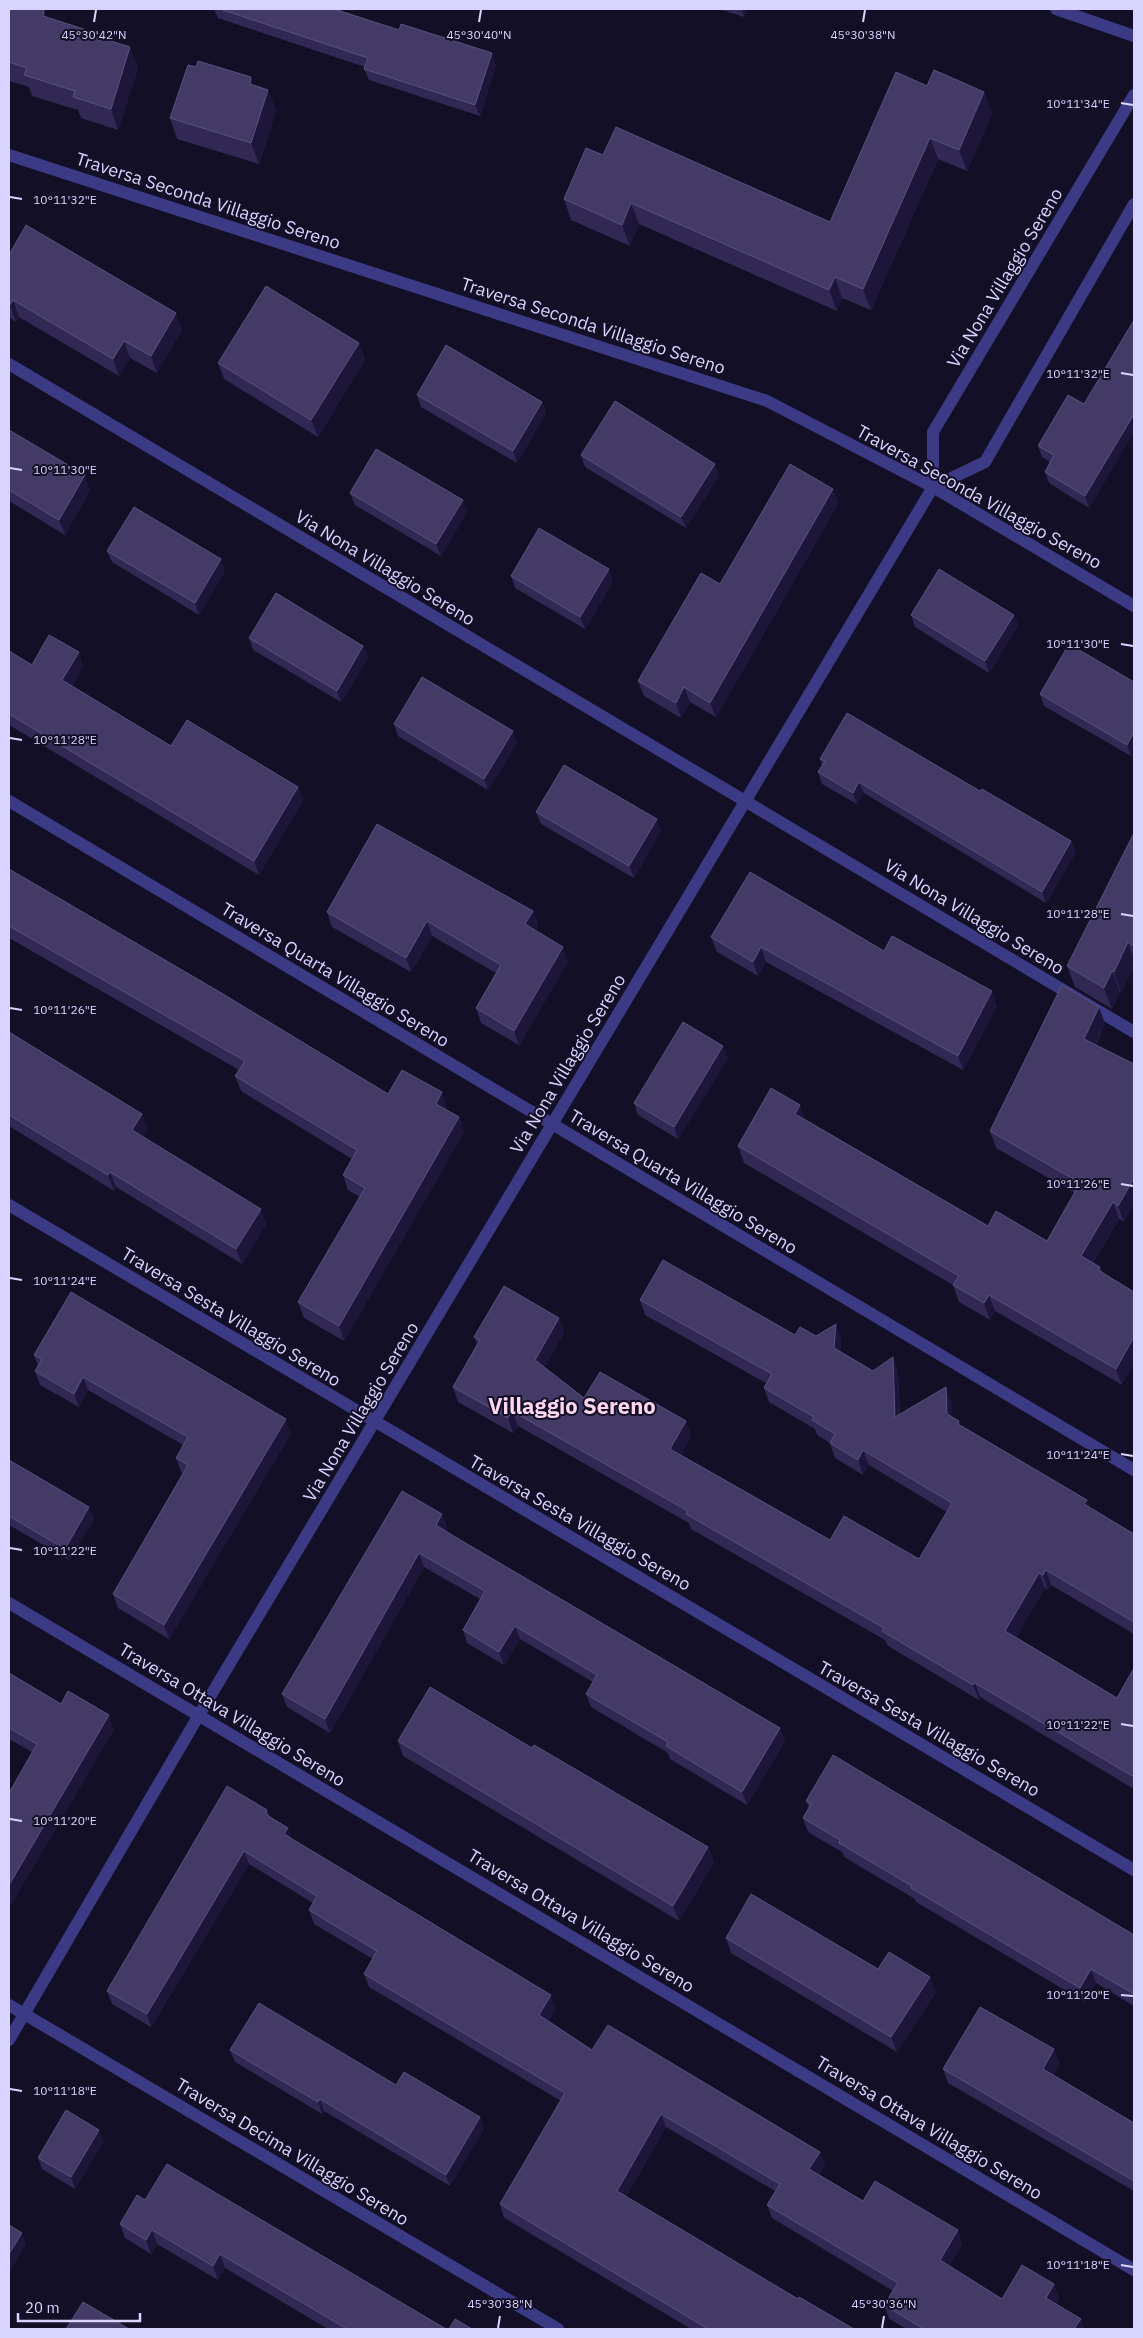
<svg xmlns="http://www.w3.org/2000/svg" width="1143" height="2338" viewBox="0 0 1143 2338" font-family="'IBM Plex Sans',sans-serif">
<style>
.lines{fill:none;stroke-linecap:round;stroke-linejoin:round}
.minor{stroke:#3d3a85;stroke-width:12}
.wall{fill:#312854}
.shaded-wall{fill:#1d163a}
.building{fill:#433a66;stroke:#5a527e}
.ticks{fill:none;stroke:#d9d4ff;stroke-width:2}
.labels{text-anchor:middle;stroke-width:4;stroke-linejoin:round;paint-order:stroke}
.street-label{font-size:18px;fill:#d9d4ff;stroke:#130f26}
.district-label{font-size:22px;font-weight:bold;fill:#ffd6f0;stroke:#130f26}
.ticks-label{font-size:12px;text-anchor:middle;fill:#d9d4ff;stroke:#130f26;stroke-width:4;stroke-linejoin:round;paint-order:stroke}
</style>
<rect width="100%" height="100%" fill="#130f26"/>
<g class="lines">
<g class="minor">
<polyline points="1056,9 1134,36"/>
<polyline points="1134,95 933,432 933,487 985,462 1134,204"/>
<polyline points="9,155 767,401 933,487 1134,606"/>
<polyline points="9,364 1134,1032"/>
<polyline points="9,801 1134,1470"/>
<polyline points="9,1205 1134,1870"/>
<polyline points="9,1603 1134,2270"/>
<polyline points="9,2005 558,2329"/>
<polyline points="9,2040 199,1715 933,487"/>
</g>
</g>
<g class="wall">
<polygon points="9,9 44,10 47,18 93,32 95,36 138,68 118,130 81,118 78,110 32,96 29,87 9,81"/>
<polygon points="214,9 342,9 342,11 496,65 480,116 369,80 364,69 365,67 218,18"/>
<polygon points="719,9 747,9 744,17"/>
<polygon points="254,85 268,90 276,111 259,164 177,139 170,118"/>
<polygon points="927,86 984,92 992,113 967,171 938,159 871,310 842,298 837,311 639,224 630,246 571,220 564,199 603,155 830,222"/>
<polygon points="9,255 182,329 157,373 130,358 119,376 19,317 16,322 9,317"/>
<polygon points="1134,320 1134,432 1089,508 1049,483 1045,472 1050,462 1042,457 1038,446 1084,404"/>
<polygon points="359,343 365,360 318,437 224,379 218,363"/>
<polygon points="417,395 542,402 546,413 517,463 421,407"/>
<polygon points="9,430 90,490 65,535 9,501"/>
<polygon points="581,455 719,475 686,528 585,467"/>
<polygon points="833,489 838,504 716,717 690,702 681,718 644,696 638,681 720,584"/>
<polygon points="350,493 467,512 441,556 355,505"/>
<polygon points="107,551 225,571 199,615 112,562"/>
<polygon points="511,576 613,581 585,629 515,588"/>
<polygon points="911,615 1014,615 1018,626 989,673 915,627"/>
<polygon points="249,638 363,646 368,658 341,702 253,650"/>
<polygon points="9,651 32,665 83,666 72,686 171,746 298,787 303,800 259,875 9,725"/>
<polygon points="1134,682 1134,751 1131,756 1044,706 1040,694"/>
<polygon points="394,724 517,743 488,790 398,736"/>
<polygon points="820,759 980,791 1071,841 1076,852 1046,903 864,793 857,804 822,784 818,772 822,765"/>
<polygon points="536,812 661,830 634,878 541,824"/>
<polygon points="1134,833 1134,966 1121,993 1120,992 1112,1009 1075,987 1067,966"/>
<polygon points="9,869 388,1094 447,1108 446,1110 459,1117 464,1132 344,1341 304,1318 298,1302 360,1197 348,1190 343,1175 352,1159 241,1091 235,1076 239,1070 9,938"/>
<polygon points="533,911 538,926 535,931 568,962 519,1045 481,1023 476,1008 496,973 432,936 411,972 332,927 327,912"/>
<polygon points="711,937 884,951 997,1006 963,1070 766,962 758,976 717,952"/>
<polygon points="1105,1024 1096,1045 1124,1222 1119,1219 1093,1263 1100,1267 1102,1272 1122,1385 995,1311 990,1320 959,1302 953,1285 744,1163 738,1146 805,1119 988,1226 1047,1241 1075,1193 996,1148 990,1131"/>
<polygon points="9,1032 148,1129 143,1137 266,1224 242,1264 116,1187 114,1191 9,1126"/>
<polygon points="728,1058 678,1139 638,1115 634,1103"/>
<polygon points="640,1300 795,1335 841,1339 840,1351 873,1371 898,1372 900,1414 952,1402 952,1417 959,1421 960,1425 1087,1500 1090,1508 1134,1534 1134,1634 1051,1585 1048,1590 1045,1588 1016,1637 1117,1698 1134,1668 1134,1789 980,1697 979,1700 888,1646 885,1640 691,1529 689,1523 518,1426 513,1433 458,1402 453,1387 477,1344 474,1337 559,1318 564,1332 544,1368 584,1398 686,1421 691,1436 681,1455 830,1540 919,1559 947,1512 869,1465 863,1475 835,1458 830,1443 817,1435 815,1429 769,1402 764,1388 766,1383 645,1315"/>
<polygon points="34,1355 291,1433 169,1639 118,1608 113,1594 183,1473 181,1472 176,1458 183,1445 88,1390 79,1407 40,1385 35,1371 38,1366"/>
<polygon points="9,1460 94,1519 69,1560 9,1525"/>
<polygon points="442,1514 447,1528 446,1531 452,1535 780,1728 785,1741 747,1805 670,1759 668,1753 591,1707 586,1694 593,1682 520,1639 504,1665 467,1643 463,1630 480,1599 424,1567 330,1733 287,1707 282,1694"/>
<polygon points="9,1673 61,1704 114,1729 9,1908 9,1793 32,1752 9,1739"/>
<polygon points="398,1741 532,1748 708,1847 714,1862 679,1921 403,1756"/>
<polygon points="806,1801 1134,1935 1134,2006 1096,1983 1085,2002 916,1902 915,1899 844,1857 842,1852 808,1832 803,1818 809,1808"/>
<polygon points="267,1810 270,1816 292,1839 556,2009 548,2021 592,2050 820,2152 825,2165 819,2175 863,2201 958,2230 962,2244 949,2266 1002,2299 1054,2284 1059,2298 1056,2304 1081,2319 1084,2329 907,2329 889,2319 884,2305 893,2291 772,2218 767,2205 775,2191 666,2127 626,2197 798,2299 854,2329 691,2329 504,2218 500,2204 561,2101 369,1987 364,1974 373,1959 314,1924 309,1910 313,1903 249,1864 151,2027 112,2004 107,1991"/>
<polygon points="726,1938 878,1969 936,1992 897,2052 731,1953"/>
<polygon points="230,2050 396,2085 480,2117 484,2129 450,2186 324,2111 322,2114 235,2062"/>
<polygon points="1060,2063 1053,2075 1134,2123 1134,2191 948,2083 943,2069"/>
<polygon points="104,2141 75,2189 42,2169 38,2158"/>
<polygon points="145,2200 446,2329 328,2329 225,2268 218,2280 157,2244 151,2254 125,2238 120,2224"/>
</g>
<g class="shaded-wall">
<polygon points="334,9 342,9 338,21"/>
<polygon points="742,9 747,9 744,17"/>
<polygon points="44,10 52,31 43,16"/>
<polygon points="130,47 138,68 118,130 111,109"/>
<polygon points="492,53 496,65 480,116 475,105"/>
<polygon points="251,77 259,98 250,84"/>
<polygon points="268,90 276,111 259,164 251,143"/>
<polygon points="984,92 992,113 967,171 959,150"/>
<polygon points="930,138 938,159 871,310 863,289"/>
<polygon points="631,203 639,224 630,246 622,225"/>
<polygon points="835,277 842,298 837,311 829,290"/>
<polygon points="13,300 19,317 16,322 10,305"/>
<polygon points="176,313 182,329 157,373 151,356"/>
<polygon points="124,341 130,358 119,376 113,359"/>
<polygon points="359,343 365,360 318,437 311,420"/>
<polygon points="542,402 546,413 517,463 513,451"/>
<polygon points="1134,414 1134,432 1089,508 1085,496"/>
<polygon points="715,464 719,475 686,528 681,517"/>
<polygon points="85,475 90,490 65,535 59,520"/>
<polygon points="833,489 838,504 716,717 710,703"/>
<polygon points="463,500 467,512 441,556 436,544"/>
<polygon points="221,559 225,571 199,615 195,603"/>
<polygon points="609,569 613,581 585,629 580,617"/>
<polygon points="1014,615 1018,626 989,673 985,661"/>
<polygon points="363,646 368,658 341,702 337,691"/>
<polygon points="79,652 83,666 67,694 62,680"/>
<polygon points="684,687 690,702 681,718 676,703"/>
<polygon points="513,731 517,743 488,790 484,779"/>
<polygon points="1134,732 1134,751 1131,756 1127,745"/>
<polygon points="859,782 864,793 857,804 853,793"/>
<polygon points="298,787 303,800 259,875 254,861"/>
<polygon points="657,819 661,830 634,878 629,866"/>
<polygon points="1071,841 1076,852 1046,903 1042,892"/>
<polygon points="533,911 538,926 531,939 525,924"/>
<polygon points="427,921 432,936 411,972 406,958"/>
<polygon points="1128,942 1134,960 1134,966 1121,993 1114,972"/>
<polygon points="563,947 568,962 519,1045 514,1031"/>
<polygon points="761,947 766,962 758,976 753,962"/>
<polygon points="1112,971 1120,992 1112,1009 1104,988"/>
<polygon points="992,991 997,1006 963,1070 958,1056"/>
<polygon points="1099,1007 1105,1024 1090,1056 1084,1039"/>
<polygon points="723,1046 728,1058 678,1139 674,1127"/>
<polygon points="442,1092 447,1108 441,1119 436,1104"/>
<polygon points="800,1105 806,1122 795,1114"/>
<polygon points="142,1114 148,1129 138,1146 132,1130"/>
<polygon points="459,1117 464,1132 344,1341 339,1326"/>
<polygon points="110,1172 116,1187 114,1191 108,1175"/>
<polygon points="1134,1178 1134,1205 1124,1222 1118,1206"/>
<polygon points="1113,1202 1119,1219 1087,1272 1081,1256"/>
<polygon points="261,1209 266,1224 242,1264 236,1249"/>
<polygon points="989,1295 995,1311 990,1320 984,1303"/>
<polygon points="559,1318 564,1332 540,1375 535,1360"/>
<polygon points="836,1324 841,1339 839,1362 834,1348"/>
<polygon points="1134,1337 1134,1364 1122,1385 1116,1369"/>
<polygon points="893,1357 898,1372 900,1432 895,1417"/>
<polygon points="83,1377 88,1390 79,1407 74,1394"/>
<polygon points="946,1387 952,1402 952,1429 947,1414"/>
<polygon points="512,1411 518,1426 513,1433 508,1418"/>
<polygon points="286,1419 291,1433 169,1639 164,1625"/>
<polygon points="686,1421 691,1436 676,1464 670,1449"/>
<polygon points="863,1450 869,1465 863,1475 858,1460"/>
<polygon points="1087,1500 1092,1515 1084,1504"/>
<polygon points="89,1507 94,1519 69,1560 65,1549"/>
<polygon points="442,1514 447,1528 441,1538 436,1525"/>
<polygon points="419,1553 424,1567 330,1733 325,1719"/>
<polygon points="1046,1570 1051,1585 1048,1590 1043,1575"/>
<polygon points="1039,1573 1045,1588 1011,1646 1005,1631"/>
<polygon points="515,1626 520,1639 504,1665 499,1652"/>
<polygon points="975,1683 980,1697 979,1700 973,1685"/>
<polygon points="109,1715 114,1729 9,1908 9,1885"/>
<polygon points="780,1728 785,1741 747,1805 742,1792"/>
<polygon points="288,1828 293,1841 284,1834"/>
<polygon points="708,1847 714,1862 679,1921 673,1906"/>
<polygon points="244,1851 249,1864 151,2027 147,2014"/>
<polygon points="1091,1969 1096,1983 1085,2002 1080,1988"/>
<polygon points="930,1977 936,1992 897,2052 891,2037"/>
<polygon points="551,1995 556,2009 544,2028 539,2015"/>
<polygon points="1054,2049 1060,2063 1048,2083 1043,2069"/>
<polygon points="320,2099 324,2111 322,2114 318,2102"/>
<polygon points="661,2114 666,2127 622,2204 617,2191"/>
<polygon points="480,2117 484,2129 450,2186 446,2175"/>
<polygon points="99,2130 104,2141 75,2189 71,2177"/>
<polygon points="820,2152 825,2165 814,2182 809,2169"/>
<polygon points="152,2230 157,2244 151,2254 146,2240"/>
<polygon points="958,2230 962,2244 945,2273 940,2260"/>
<polygon points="22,2233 26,2244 9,2273 9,2254"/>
<polygon points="220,2254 225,2268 218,2280 213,2266"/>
<polygon points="1054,2284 1059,2298 1051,2312 1046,2298"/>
<polygon points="1081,2319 1084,2329 1074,2329"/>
</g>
<g class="building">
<polygon points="9,9 42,9 44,10 43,16 93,32 92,35 130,47 111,109 73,97 75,91 24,75 27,68 9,62"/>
<polygon points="220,9 334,9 399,30 401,24 492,53 475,105 364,69 368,58"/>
<polygon points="198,61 251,77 250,84 268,90 251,143 170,118 188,65 196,67"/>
<polygon points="934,70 984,92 959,150 930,138 863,289 835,277 829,290 631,203 622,225 564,199 586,148 603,155 616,127 830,222 896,72 927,86"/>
<polygon points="26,225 176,313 151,356 124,341 113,359 13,300 10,305 9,304 9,255"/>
<polygon points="266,286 359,343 311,420 218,363"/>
<polygon points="1134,320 1134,414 1085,496 1045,472 1054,455 1038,446 1068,395 1084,404"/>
<polygon points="446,345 542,402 513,451 417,395"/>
<polygon points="615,401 715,464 681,517 581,455"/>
<polygon points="9,430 85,475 59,520 9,490"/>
<polygon points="376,449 463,500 436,544 350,493"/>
<polygon points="790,464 833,489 710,703 684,687 676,703 638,681 701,573 720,584"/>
<polygon points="134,507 221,559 195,603 107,551"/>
<polygon points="539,528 609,569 580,617 511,576"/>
<polygon points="939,569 1014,615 985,661 911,615"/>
<polygon points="276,593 363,646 337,691 249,638"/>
<polygon points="49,635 79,652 62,680 171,746 187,720 298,787 254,861 9,714 9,651 32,665"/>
<polygon points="1069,644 1134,682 1134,732 1127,745 1040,694"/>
<polygon points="422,677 513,731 484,779 394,724"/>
<polygon points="847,713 980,791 982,789 1071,841 1042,892 859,782 853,793 818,772 825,761 820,759"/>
<polygon points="564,765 657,819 629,866 536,812"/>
<polygon points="377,824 533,911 525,924 563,947 514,1031 476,1008 501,965 427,921 406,958 327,912"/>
<polygon points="1134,833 1134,946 1128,942 1114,972 1112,971 1104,988 1067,966"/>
<polygon points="9,869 218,991 388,1094 402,1070 442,1092 436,1104 459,1117 339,1326 298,1302 365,1188 343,1175 357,1150 235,1076 245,1061 9,926"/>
<polygon points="750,872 884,951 892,936 992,991 958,1056 761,947 753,962 711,937"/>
<polygon points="1062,985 1099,1007 1084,1039 1134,1064 1134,1178 1118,1206 1113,1202 1081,1256 1100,1267 1098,1270 1134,1292 1134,1337 1116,1369 989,1295 984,1303 953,1285 959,1276 738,1146 771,1088 800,1105 795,1114 988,1226 996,1211 1047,1241 1080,1183 990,1131"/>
<polygon points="683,1022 723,1046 674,1127 634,1103"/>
<polygon points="9,1032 142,1114 132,1130 261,1209 236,1249 110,1172 108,1175 9,1115"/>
<polygon points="663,1260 795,1335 800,1327 816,1336 836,1324 834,1348 873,1371 893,1357 895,1417 946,1387 947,1414 959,1421 958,1424 1087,1500 1084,1504 1134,1534 1134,1622 1046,1570 1043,1575 1039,1573 1005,1631 1117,1698 1134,1668 1134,1777 975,1683 973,1685 882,1631 884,1628 686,1514 688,1511 512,1411 508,1418 453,1387 480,1340 474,1337 504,1286 559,1318 535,1360 584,1398 600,1372 686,1421 670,1449 830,1540 844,1516 919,1559 952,1503 863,1450 858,1460 830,1443 835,1434 812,1420 814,1417 764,1388 772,1374 640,1300"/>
<polygon points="71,1292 286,1419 164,1625 113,1594 188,1465 176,1458 188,1437 83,1377 74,1394 35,1371 42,1359 34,1355"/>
<polygon points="9,1460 89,1507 65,1549 9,1516"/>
<polygon points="402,1491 442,1514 436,1525 452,1535 780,1728 742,1792 666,1746 668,1742 586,1694 597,1675 515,1626 499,1652 463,1630 485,1591 419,1553 325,1719 282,1694"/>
<polygon points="9,1673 61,1704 68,1691 109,1715 9,1885 9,1793 37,1744 9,1728"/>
<polygon points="430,1687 532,1748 534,1745 708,1847 673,1906 398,1741"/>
<polygon points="833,1755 1134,1935 1134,1994 1091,1969 1080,1988 911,1888 912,1886 839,1843 840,1840 803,1818 811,1804 806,1801"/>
<polygon points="227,1786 267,1810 265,1814 288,1828 284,1834 551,1995 539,2015 592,2050 608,2025 820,2152 809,2169 863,2201 875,2181 958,2230 940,2260 1002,2299 1022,2265 1054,2284 1046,2298 1081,2319 1074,2329 924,2329 884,2305 898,2283 767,2205 780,2184 661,2114 617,2191 798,2299 799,2297 854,2329 708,2329 500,2204 565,2093 364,1974 377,1951 309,1910 317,1896 244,1851 147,2014 107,1991"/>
<polygon points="751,1894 878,1969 889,1952 930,1977 891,2037 726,1938"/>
<polygon points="259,2003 396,2085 404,2072 480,2117 446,2175 320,2099 318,2102 230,2050"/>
<polygon points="980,2007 1054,2049 1043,2069 1134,2123 1134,2181 943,2069"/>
<polygon points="66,2110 99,2130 71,2177 38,2158"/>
<polygon points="167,2164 446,2329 347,2329 220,2254 213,2266 152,2230 146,2240 120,2224 137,2195 145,2200"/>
<polygon points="9,2225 22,2233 9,2254"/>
<polygon points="83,2302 129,2329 66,2329"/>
<polygon points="455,2319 472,2329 449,2329"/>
</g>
<path class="ticks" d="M94 22 96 10M479 22 481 10M863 22 865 10M1121 103 1133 105M10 197 22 199M1121 373 1133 375M10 468 22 470M1121 644 1133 646M10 738 22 740M1121 914 1133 916M10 1008 22 1010M1121 1184 1133 1186M10 1278 22 1280M1121 1454 1133 1456M10 1548 22 1550M1121 1724 1133 1726M10 1819 22 1821M1121 1995 1133 1996M10 2089 22 2091M1121 2265 1133 2267M498 2328 500 2316M882 2328 884 2316"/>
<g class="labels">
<g class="street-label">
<text transform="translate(208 201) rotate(18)" y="6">Traversa Seconda Villaggio Sereno</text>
<text transform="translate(1005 278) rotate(-59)" y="6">Via Nona Villaggio Sereno</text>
<text transform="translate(593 326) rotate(18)" y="6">Traversa Seconda Villaggio Sereno</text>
<text transform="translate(979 497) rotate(29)" y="6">Traversa Seconda Villaggio Sereno</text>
<text transform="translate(385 568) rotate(31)" y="6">Via Nona Villaggio Sereno</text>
<text transform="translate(974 917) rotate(31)" y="6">Via Nona Villaggio Sereno</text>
<text transform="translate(335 975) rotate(31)" y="6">Traversa Quarta Villaggio Sereno</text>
<text transform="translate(568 1064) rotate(-59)" y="6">Via Nona Villaggio Sereno</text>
<text transform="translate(683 1182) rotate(31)" y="6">Traversa Quarta Villaggio Sereno</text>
<text transform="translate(231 1317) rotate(31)" y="6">Traversa Sesta Villaggio Sereno</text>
<text transform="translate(361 1412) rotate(-59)" y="6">Via Nona Villaggio Sereno</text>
<text transform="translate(580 1523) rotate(30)" y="6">Traversa Sesta Villaggio Sereno</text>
<text transform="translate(232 1715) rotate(31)" y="6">Traversa Ottava Villaggio Sereno</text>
<text transform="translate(929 1729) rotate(30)" y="6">Traversa Sesta Villaggio Sereno</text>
<text transform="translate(581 1921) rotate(31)" y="6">Traversa Ottava Villaggio Sereno</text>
<text transform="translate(929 2128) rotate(31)" y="6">Traversa Ottava Villaggio Sereno</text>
<text transform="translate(292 2152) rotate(31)" y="6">Traversa Decima Villaggio Sereno</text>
</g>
<g class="district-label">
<text x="572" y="1414">Villaggio Sereno</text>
</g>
</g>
<g class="ticks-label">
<text x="94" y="39">45°30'42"N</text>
<text x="479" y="39">45°30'40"N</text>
<text x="863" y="39">45°30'38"N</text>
<text x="1078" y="108">10°11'34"E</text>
<text x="65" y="204">10°11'32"E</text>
<text x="1078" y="378">10°11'32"E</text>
<text x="65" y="474">10°11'30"E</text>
<text x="1078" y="648">10°11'30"E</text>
<text x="65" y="744">10°11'28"E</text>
<text x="1078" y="918">10°11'28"E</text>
<text x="65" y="1014">10°11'26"E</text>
<text x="1078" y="1188">10°11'26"E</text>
<text x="65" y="1285">10°11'24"E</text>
<text x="1078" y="1459">10°11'24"E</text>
<text x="65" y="1555">10°11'22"E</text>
<text x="1078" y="1729">10°11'22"E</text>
<text x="65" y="1825">10°11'20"E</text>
<text x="1078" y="1999">10°11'20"E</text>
<text x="65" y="2095">10°11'18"E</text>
<text x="1078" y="2269">10°11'18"E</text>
<text x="500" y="2308">45°30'38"N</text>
<text x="884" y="2308">45°30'36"N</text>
</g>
<rect width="1143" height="2338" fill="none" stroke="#d9d4ff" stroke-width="20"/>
<path d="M18 2313v8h122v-8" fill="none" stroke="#d9d4ff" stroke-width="2.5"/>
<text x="25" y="2313" font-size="15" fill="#d9d4ff" stroke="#130f26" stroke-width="4" paint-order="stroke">20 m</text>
</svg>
